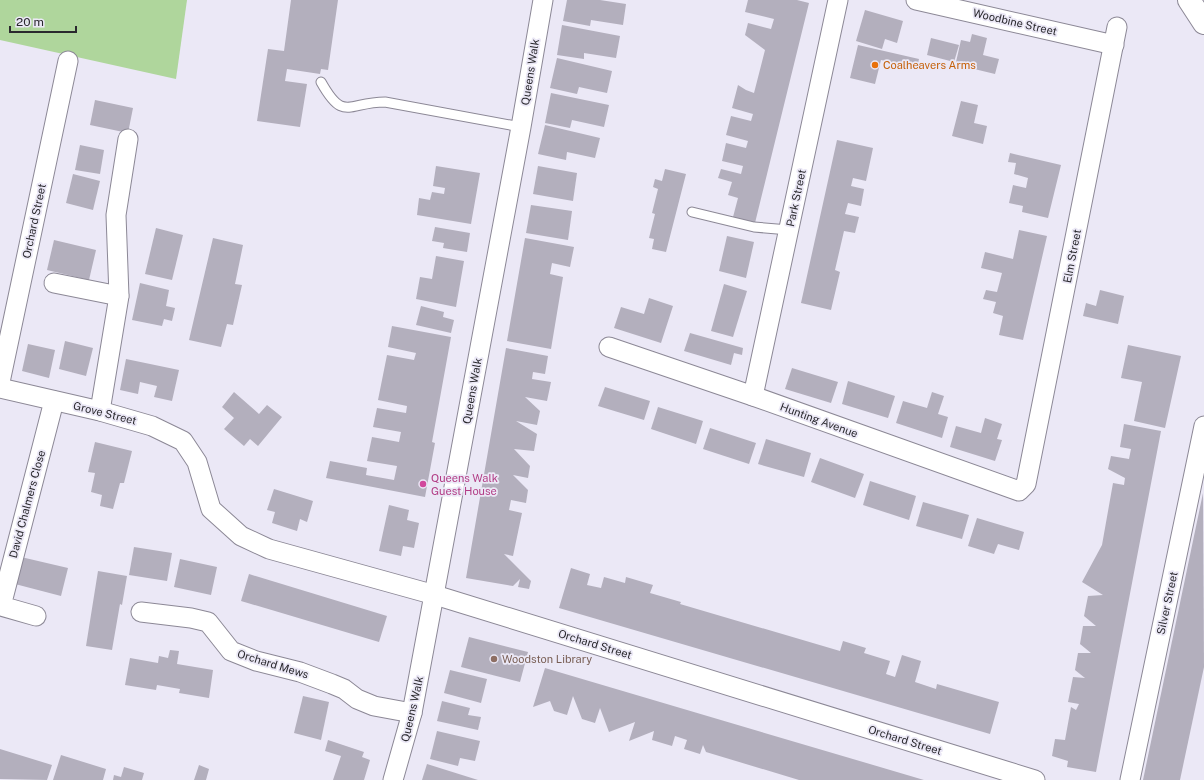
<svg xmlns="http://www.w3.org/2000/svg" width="1204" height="780" viewBox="0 0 1204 780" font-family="'Public Sans',sans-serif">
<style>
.green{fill:#afd69c}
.building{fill:#b3afbd}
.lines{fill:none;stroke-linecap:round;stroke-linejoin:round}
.service-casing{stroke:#8c8896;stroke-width:11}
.minor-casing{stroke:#8c8896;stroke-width:21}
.primary-casing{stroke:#8c8896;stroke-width:24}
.service{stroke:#fff;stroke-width:9}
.minor{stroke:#fff;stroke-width:19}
.primary{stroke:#fff;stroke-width:22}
.food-dot{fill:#e8710a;stroke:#ebe8f6;stroke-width:1.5}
.hotel-dot{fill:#d1479c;stroke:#ebe8f6;stroke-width:1.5}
.education-dot{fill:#8d6e63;stroke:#ebe8f6;stroke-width:1.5}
.labels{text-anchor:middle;stroke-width:3.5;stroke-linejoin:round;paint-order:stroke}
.street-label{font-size:11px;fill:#2a292e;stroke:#ebe8f6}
.food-label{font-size:11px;fill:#c56008;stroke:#ebe8f6;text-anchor:start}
.hotel-label{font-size:11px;fill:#b23c85;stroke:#ebe8f6;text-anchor:start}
.education-label{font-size:11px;fill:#785e54;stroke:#ebe8f6;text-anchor:start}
</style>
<rect width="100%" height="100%" fill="#ebe8f6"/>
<polygon class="green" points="0,0 187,0 176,79 0,40"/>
<g class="building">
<polygon points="291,0 338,0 328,70 321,69 320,74 287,69 285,81 307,84 300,127 257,121 268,49 284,51"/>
<polygon points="567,0 600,0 626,4 623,25 591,20 590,26 563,21"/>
<polygon points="748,0 797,0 809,3 755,223 733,217 738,198 728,195 732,182 718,178 721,169 741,174 743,166 722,161 726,143 746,148 748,141 726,135 731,116 751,121 753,114 732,108 738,85 746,90 754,93 765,50 745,35 748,23 771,29 774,19 745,12"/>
<polygon points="865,10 903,21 897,43 885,39 882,49 856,41"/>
<polygon points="562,25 620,36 616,58 584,53 584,59 557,55"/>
<polygon points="972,34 987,38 983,55 999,59 995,74 966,67 966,65 956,62 961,40 970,42"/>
<polygon points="931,38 959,45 954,62 927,55"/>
<polygon points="858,45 919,59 917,68 881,60 875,84 850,78"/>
<polygon points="557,58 612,71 607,93 579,87 577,94 550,88"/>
<polygon points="551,93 609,105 604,127 572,120 570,128 545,123"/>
<polygon points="95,100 133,108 128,133 90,125"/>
<polygon points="961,101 978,105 974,123 987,126 983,144 952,136"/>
<polygon points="545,125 600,138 595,158 567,152 566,160 538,154"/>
<polygon points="837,140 873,148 866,181 853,178 851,186 864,189 861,206 848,203 845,214 859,217 855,233 844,231 835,270 840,272 831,310 801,303"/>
<polygon points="80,145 104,150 100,174 75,170"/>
<polygon points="1010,153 1061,165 1048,218 1022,212 1023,206 1009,203 1013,185 1026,188 1028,178 1014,174 1016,163 1008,162"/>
<polygon points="436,166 480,173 471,224 417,215 419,198 430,200 432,192 444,194 445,188 433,186"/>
<polygon points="538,166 577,173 573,201 533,194"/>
<polygon points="665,169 686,174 666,252 652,249 654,239 649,238 655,214 652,213 658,189 653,187 655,179 662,181"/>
<polygon points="73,174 100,181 93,210 66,203"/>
<polygon points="531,205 572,211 568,240 526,233"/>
<polygon points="435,227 470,233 467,252 443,248 444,243 432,241"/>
<polygon points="156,228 183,235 172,280 145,274"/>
<polygon points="1019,230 1047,236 1023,340 999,335 1003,316 993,313 996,302 983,299 986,290 997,292 1002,273 981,268 985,252 1013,259"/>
<polygon points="727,236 754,242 746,278 719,271"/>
<polygon points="213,238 243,245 235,284 242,285 233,325 227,324 221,347 189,340"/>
<polygon points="525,238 574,247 570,267 552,263 550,274 563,277 551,349 507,341"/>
<polygon points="54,240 96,250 89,280 47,270"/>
<polygon points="436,256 464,261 456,307 416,299 420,277 432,279"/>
<polygon points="140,283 169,290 166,306 175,308 172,321 164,319 162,326 132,320"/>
<polygon points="724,284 747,291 733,337 711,331"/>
<polygon points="1100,290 1124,296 1118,324 1083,316 1086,303 1096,306"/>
<polygon points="649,298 673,306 661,343 614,328 621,307 644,314"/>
<polygon points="421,306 444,312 443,317 454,320 451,333 416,325"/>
<polygon points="392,326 451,337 432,442 435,443 425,497 326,478 330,461 367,468 366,475 394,480 397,466 367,461 372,437 399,442 401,432 373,427 377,408 406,413 407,406 378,400 387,355 414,360 416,353 388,347"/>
<polygon points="690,333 743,348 742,355 734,353 731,365 684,351"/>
<polygon points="65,341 93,348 86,376 59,369"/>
<polygon points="28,344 55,350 49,378 22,371"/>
<polygon points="1128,345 1181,356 1165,428 1134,421 1142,382 1121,378"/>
<polygon points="506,348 548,356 545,374 533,372 532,379 551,382 547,401 525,397 540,411 537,425 516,421 537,434 534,451 514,449 530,466 528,478 513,475 528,490 526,503 511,500 509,510 522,513 513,556 504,554 531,581 529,589 518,587 520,579 513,586 466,578"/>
<polygon points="126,359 179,370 172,401 154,397 157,386 140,382 138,394 120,390"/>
<polygon points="792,368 838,382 831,403 785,389"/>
<polygon points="848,381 895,396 888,418 842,404"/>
<polygon points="605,387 650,401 644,420 598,406"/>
<polygon points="234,392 259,414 267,405 282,417 258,446 250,439 244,446 224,429 234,418 222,407"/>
<polygon points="932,392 944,396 938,414 948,417 942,438 896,423 903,401 927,408"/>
<polygon points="658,407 703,421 696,444 651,429"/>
<polygon points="985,418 1002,424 997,439 1002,440 995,461 950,447 956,426 981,433"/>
<polygon points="1124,424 1161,431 1096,772 1067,767 1068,761 1052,756 1055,739 1065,740 1071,707 1076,710 1079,704 1068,702 1073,677 1085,678 1075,670 1078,653 1091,653 1080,644 1083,626 1096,626 1084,616 1088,596 1103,595 1082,582 1102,545 1113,483 1124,485 1125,478 1108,469 1111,456 1129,459 1131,449 1120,447"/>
<polygon points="710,428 756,443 749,464 703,449"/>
<polygon points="766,439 811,453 804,477 758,464"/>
<polygon points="95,442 132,451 124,483 120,483 113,509 100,506 102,495 91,492 95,473 88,472"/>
<polygon points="820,458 864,474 855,498 811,482"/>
<polygon points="870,481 916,496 909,520 863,505"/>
<polygon points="274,489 313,501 307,522 300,519 297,531 272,523 275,512 267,510"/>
<polygon points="1203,493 1204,667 1180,780 1143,780"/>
<polygon points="923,502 969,515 962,539 916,526"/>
<polygon points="389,505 409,510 407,520 419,523 414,548 403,546 401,556 379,551"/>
<polygon points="977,518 1024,532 1019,550 998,544 994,554 968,546"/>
<polygon points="134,547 172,553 167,581 129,575"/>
<polygon points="21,557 68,568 61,596 15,584"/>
<polygon points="180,559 217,567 211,595 174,587"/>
<polygon points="571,568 590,574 587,585 601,588 604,577 625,583 626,577 653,585 650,593 681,602 680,604 840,651 843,641 866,648 864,653 890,661 886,674 895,677 902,655 921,661 915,682 936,689 937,684 999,702 990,734 559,608"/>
<polygon points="98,571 127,576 122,605 120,604 112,650 86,646"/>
<polygon points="249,574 387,616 379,642 241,601"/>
<polygon points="469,637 528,652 520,682 461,667"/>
<polygon points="170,650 179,651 177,664 213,670 209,698 179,693 180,689 157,685 156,690 125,685 130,658 158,663 159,656 168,658"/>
<polygon points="545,668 924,780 799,780 706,752 703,745 700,754 684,749 687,740 675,736 672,746 652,740 654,731 629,741 635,722 609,732 600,708 595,723 582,719 573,696 567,715 554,711 550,701 533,707"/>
<polygon points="450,670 487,679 481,703 444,693"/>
<polygon points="303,696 329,702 321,740 294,733"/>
<polygon points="442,701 470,708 468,715 481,717 478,730 437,721"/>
<polygon points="437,731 480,741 475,761 460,758 458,766 430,759"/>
<polygon points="328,740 364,752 362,757 370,760 364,780 333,780 341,756 325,751"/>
<polygon points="0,749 52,765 47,780 0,779"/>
<polygon points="61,755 106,769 103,780 53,780"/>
<polygon points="427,764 478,780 422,780"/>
<polygon points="199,765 209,769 206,780 194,780"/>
<polygon points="124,767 144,773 142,780 113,780 114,775 121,777"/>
</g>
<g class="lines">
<defs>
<g id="service">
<path d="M321 82C344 123 348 102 385 102L521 127"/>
<polyline points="692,212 754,227 789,230"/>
</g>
<g id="minor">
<polyline points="916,0 1114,45"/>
<polyline points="54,283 119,296"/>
<polyline points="609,347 753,396 1019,491 1026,484 1117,27"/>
<polyline points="0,382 68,61"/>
<polyline points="0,388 100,411 152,426 183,441 197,462 211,509 241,536 269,549 435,595 1035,780"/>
<polyline points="753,396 838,0"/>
<polyline points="100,411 119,296 116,215 128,139"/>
<polyline points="141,612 191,618 208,622 231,651 256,661 300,672 332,684 344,689 357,699 374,706 412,713"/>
<polyline points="36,616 1,606 54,401"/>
<polyline points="393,780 412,713 521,127 543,0"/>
<polyline points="1130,780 1204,426"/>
</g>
<polyline id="primary" points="1189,0 1204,23"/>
</defs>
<use href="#service" class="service-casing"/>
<use href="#minor" class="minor-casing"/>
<use href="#primary" class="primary-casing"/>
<use href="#service" class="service"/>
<use href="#minor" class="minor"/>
<use href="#primary" class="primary"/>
</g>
<circle class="food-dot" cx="875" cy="65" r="4"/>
<circle class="hotel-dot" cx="423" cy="484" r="4"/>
<circle class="education-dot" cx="494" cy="659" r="4"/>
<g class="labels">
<g class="street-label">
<text transform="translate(1015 22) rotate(13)" y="4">Woodbine Street</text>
<text transform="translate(530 72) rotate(-81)" y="4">Queens Walk</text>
<text transform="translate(796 198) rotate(-78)" y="4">Park Street</text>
<text transform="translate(34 221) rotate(-78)" y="4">Orchard Street</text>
<text transform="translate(1072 256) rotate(-79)" y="4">Elm Street</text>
<text transform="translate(472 391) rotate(-80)" y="4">Queens Walk</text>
<text transform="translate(105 413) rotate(14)" y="4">Grove Street</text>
<text transform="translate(819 420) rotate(20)" y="4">Hunting Avenue</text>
<text transform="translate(27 504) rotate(-75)" y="4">David Chalmers Close</text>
<text transform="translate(1167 603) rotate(-78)" y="4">Silver Street</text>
<text transform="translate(595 644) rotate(17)" y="4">Orchard Street</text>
<text transform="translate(273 664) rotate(17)" y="4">Orchard Mews</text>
<text transform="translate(412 709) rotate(-77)" y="4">Queens Walk</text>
<text transform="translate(905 740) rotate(17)" y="4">Orchard Street</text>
</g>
<g class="food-label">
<text x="883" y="69">Coalheavers Arms</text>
</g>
<g class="hotel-label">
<text x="431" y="482">Queens Walk<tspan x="431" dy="13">Guest House</tspan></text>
</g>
<g class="education-label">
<text x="502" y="663">Woodston Library</text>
</g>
</g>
<path d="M10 26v6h66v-6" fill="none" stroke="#2a292e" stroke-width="2"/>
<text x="16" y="26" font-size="12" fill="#2a292e" stroke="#ebe8f6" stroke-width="3" paint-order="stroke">20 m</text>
</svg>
